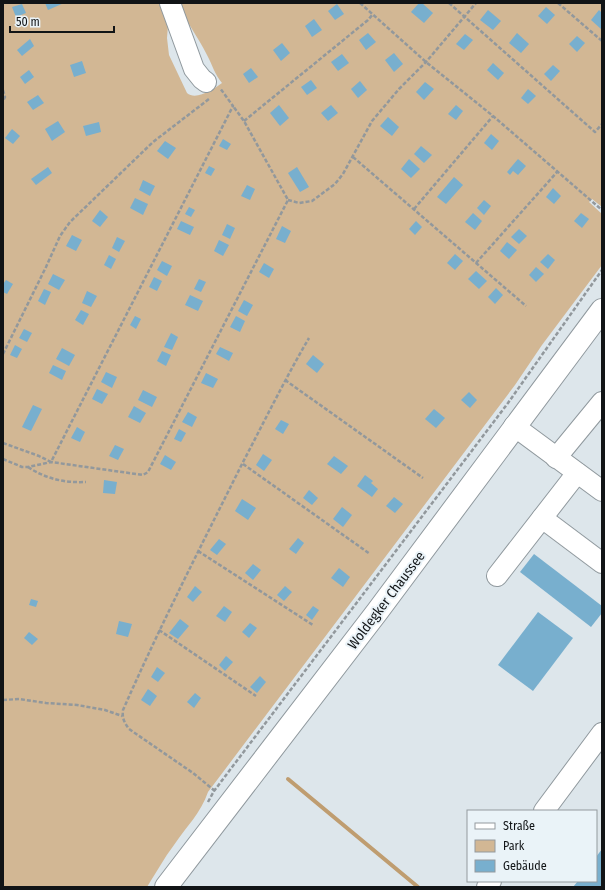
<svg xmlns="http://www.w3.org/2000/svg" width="605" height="890" viewBox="0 0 605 890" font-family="'Fira Sans Condensed',sans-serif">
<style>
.green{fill:#d2b794}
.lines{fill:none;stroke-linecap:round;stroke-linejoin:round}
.stream{stroke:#bf9d70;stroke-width:4}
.building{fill:#78afce}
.minor-casing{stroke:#90999e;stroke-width:22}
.major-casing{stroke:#90999e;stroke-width:24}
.path{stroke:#92989c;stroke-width:2.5;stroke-dasharray:4 2;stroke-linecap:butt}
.minor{stroke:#fff;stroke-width:20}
.major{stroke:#fff;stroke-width:22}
.labels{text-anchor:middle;stroke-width:4;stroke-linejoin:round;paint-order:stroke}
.street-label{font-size:14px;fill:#111416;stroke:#eaf3f8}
</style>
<rect width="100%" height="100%" fill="#dde6eb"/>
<path class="green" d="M3 3H161L168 25 167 38 169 55 187 93C196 101 214 89 222 83 215 75 212 64 207 55 198 37 186 21 177 3H602V207L592 199 589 202 602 214V265L542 345 515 385 208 792C201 813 186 827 174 845 164 858 156 873 147 887H3Z"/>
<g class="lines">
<polyline class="stream" points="288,779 418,887"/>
</g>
<g class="building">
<polygon points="45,3 64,3 48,10"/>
<polygon points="419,3 422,3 433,13 424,23 411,12"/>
<polygon points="22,4 26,13 16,17 12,7"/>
<polygon points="337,4 344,14 335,20 328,11"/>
<polygon points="546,7 555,15 547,24 538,16"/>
<polygon points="488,10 501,21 493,30 480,20"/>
<polygon points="599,10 602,13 601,29 591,20"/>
<polygon points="314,19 322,30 312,37 305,26"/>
<polygon points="368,33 376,42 366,50 359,40"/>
<polygon points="517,33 529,44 521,53 509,43"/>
<polygon points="465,34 473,40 464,50 456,44"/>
<polygon points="577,36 585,43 577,52 569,44"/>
<polygon points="30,39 34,46 22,56 17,50"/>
<polygon points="282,43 290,53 281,61 273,50"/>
<polygon points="394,53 403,64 394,72 385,60"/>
<polygon points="342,54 349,63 338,71 331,62"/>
<polygon points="82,61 86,73 74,77 70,65"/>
<polygon points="493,63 504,73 498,80 487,70"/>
<polygon points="553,65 560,71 551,81 544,74"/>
<polygon points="251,68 258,77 249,83 243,74"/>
<polygon points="29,70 34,77 25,84 20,77"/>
<polygon points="311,80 317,88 307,95 301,87"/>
<polygon points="360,81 367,90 358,98 351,89"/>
<polygon points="425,82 434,89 424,100 416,92"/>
<polygon points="528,89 536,96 528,104 521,98"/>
<polygon points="38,95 44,103 33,110 27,102"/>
<polygon points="279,105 289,118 280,126 270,113"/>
<polygon points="331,105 338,113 328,121 321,113"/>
<polygon points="456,105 463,111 456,120 448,114"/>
<polygon points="388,117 399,127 392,136 380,126"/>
<polygon points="58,121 65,132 52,141 45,129"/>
<polygon points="99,122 101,132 86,136 83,126"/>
<polygon points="12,129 20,136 13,144 5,138"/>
<polygon points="491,134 499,141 492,150 484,143"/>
<polygon points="223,139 231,144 227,150 219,146"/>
<polygon points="165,141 176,148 168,159 157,151"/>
<polygon points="421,146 432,155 424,163 414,154"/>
<polygon points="409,159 420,169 411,178 401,169"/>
<polygon points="518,159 526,166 518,175 513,171 510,175 507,172"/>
<polygon points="209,166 215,169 211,176 205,173"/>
<polygon points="48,167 52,173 36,185 31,179"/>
<polygon points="297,167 309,187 300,192 288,173"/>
<polygon points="454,177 463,185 446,204 437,197"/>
<polygon points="143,180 155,186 150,196 139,190"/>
<polygon points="247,185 255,189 250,200 241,196"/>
<polygon points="553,188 561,196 554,204 546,197"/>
<polygon points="135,198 148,204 143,215 130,208"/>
<polygon points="484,200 491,206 484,215 477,208"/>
<polygon points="189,207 195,210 191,217 185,214"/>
<polygon points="100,210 108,217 100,227 92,221"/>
<polygon points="473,213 482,221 475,230 465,222"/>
<polygon points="581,213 589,219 582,228 574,221"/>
<polygon points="181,221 194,227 190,235 177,229"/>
<polygon points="416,221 422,227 415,235 409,229"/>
<polygon points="227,224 235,228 230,239 222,235"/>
<polygon points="282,226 291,231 285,243 276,239"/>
<polygon points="519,229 527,236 519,244 511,237"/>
<polygon points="72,235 82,240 76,251 66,246"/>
<polygon points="117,237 125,241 119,252 112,248"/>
<polygon points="219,240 229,245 223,256 214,251"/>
<polygon points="507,242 517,250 509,259 500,251"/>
<polygon points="455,254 463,261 455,270 447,263"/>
<polygon points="548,254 555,260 548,269 540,262"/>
<polygon points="109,255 116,259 111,269 104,265"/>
<polygon points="162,261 172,266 167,276 157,270"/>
<polygon points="264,263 274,269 269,278 259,272"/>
<polygon points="536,267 544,274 536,282 529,275"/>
<polygon points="476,271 487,281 479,289 468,279"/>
<polygon points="53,274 65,280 59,290 48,284"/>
<polygon points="154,277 162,281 157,291 149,287"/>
<polygon points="199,279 206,282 201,292 194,289"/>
<polygon points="6,280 13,284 7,294 3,292 3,284"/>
<polygon points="496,288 503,295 495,304 488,297"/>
<polygon points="44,289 51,292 45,305 38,301"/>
<polygon points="87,291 97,296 91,307 82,303"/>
<polygon points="190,295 203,301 198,311 185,305"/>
<polygon points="244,300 253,305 247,316 238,311"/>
<polygon points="81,310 89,314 83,325 75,320"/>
<polygon points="135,316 141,319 136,329 130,325"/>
<polygon points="236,316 245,321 240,332 230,327"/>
<polygon points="24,329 32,333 27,342 19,338"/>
<polygon points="171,333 178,337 172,350 164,347"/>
<polygon points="15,345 22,349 17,358 10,355"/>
<polygon points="220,347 233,353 229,361 216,354"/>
<polygon points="62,348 75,355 69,366 56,359"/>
<polygon points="162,351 171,355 166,366 157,361"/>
<polygon points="313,355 324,364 317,373 306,364"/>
<polygon points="53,365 66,371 62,380 49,373"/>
<polygon points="106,372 117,377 112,388 101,382"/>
<polygon points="206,373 218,379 213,388 201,383"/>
<polygon points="97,389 108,394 102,404 92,399"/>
<polygon points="143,390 157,397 152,407 138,400"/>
<polygon points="469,392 477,400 470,408 461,400"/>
<polygon points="33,405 42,409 31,431 22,427"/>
<polygon points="134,406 146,413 140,423 128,417"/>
<polygon points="434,409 445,418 436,428 425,419"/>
<polygon points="188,412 197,417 192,427 182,422"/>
<polygon points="281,420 289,424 283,434 275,429"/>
<polygon points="77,427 85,432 80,442 71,438"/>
<polygon points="179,429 186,433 181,442 174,439"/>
<polygon points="115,445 124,449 118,460 109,456"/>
<polygon points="263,454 272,460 264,471 256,465"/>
<polygon points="165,455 176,462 171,470 160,464"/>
<polygon points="334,456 348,466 341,474 327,464"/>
<polygon points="365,475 373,481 371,483 378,489 372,497 357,486"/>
<polygon points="104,480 117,482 115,494 103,493"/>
<polygon points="309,490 318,498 312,505 303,498"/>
<polygon points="394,497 403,504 395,513 386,506"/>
<polygon points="242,499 256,508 248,520 235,511"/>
<polygon points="342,507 352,515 343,527 333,519"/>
<polygon points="298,538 304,543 296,554 289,549"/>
<polygon points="219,539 226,544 217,555 210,550"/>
<polygon points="534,554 602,606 602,613 591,627 520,572"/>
<polygon points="253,564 261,570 253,580 245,573"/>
<polygon points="339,568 350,577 343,587 331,578"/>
<polygon points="195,586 202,592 193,602 187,597"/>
<polygon points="285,586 292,592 284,601 277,595"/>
<polygon points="31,599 38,601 36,607 29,605"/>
<polygon points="224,606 232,612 225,622 216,616"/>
<polygon points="313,606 319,610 312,620 306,615"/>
<polygon points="538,612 573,638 533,691 498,665"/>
<polygon points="180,619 189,626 178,639 169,633"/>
<polygon points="119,621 132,624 128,637 116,634"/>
<polygon points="250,623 257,628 249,638 242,632"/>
<polygon points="29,632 38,639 32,645 24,638"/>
<polygon points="226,656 233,662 225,671 219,665"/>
<polygon points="157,667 165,673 158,682 151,677"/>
<polygon points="260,676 266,682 257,693 250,687"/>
<polygon points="148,689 157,696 150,706 141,700"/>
<polygon points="195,693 201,698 194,708 187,702"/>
<polygon points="602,849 602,887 573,887 578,881 596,881 596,857"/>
</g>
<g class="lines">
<defs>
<g id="minor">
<polyline points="170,3 194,69 202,79 206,82"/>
<polyline points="514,426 602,491"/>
<polyline points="556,458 602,402"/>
<polyline points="542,518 602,563"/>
<polyline points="497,576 577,473"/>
<polyline points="544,811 602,733"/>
<polyline points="487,887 491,881"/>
</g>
<polyline id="major" points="166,887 377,612 602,310"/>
</defs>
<use href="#minor" class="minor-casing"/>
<use href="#major" class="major-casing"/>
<g class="path">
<polyline points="360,3 426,62 493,116 602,210"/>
<polyline points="449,3 595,132 602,124"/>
<polyline points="558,3 602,41"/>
<polyline points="3,90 5,97 3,101"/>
<polyline points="244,121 368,20 373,14"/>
<polyline points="353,157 526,306"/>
<polyline points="288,200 299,203 312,201 335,184 343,174 372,121 399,89 426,62 476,3"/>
<polyline points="414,209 493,116"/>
<polyline points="476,263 558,171"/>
<polyline points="3,354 46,267 60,236 70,222 153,142 209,99"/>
<polyline points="285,380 423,478"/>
<polyline points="3,443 39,456 51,462 233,106 220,88"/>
<polyline points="3,459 22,467 28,467 51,462 143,475 148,472 288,200 244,121 233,106"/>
<polyline points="243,464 370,554"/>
<path d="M28 467C46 479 65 483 86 482"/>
<polyline points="198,551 313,625"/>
<polyline points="159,630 256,696"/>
<polyline points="3,700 19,699 46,703 77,705 105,710 122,716"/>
<path d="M215 791 193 773 129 729C124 722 122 718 123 710 160 626 201 546 242 464 264 422 285 379 309 338"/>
<polyline points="208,802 214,791 508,403 602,270"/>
</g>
<use href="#minor" class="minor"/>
<use href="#major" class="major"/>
</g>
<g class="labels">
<g class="street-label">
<text transform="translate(386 600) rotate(-53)" y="5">Woldegker Chaussee</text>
</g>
</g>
<rect width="605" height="890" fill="none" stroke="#111416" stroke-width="8"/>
<rect x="467" y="810" width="130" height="72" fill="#eaf3f8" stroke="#939a9e"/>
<rect x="475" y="823" width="20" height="6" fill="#ffffff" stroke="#939a9e"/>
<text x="503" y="830" font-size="12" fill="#111416">Straße</text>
<rect x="475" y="840" width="20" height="12" fill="#d2b794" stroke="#939a9e"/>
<text x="503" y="850" font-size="12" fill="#111416">Park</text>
<rect x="475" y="860" width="20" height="12" fill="#78afce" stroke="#939a9e"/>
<text x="503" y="870" font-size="12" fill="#111416">Gebäude</text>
<path d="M10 26v6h104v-6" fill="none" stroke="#111416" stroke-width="2"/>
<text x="16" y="26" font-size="12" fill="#111416" stroke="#eaf3f8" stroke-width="3" paint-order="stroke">50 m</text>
</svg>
